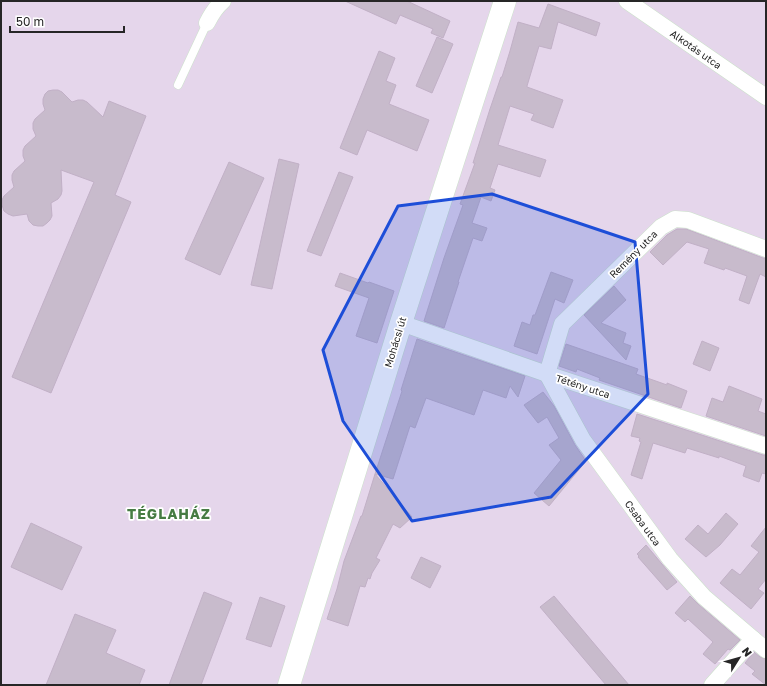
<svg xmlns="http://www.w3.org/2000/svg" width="767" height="686" viewBox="0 0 767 686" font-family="'Golos Text',sans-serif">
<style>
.building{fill:#c8bbcc;stroke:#c1b0c6}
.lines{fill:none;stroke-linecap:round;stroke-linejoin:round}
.lane-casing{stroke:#cce2cb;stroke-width:9}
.street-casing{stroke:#cce2cb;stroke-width:17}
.secondary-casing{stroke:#cce2cb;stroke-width:23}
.lane{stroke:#fff;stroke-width:8}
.street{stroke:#fff;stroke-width:16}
.secondary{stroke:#fff;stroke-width:22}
.marked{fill:#1d4ed8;fill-opacity:0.2;stroke:#1d4ed8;stroke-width:3;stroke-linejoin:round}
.labels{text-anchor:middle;stroke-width:3.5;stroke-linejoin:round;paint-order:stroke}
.street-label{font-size:10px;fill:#262626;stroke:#fff}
.district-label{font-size:14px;font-weight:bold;letter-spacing:1px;fill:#467b43;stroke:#fff}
</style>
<rect width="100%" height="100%" fill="#e5d6eb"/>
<g class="building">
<polygon points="345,1 407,1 450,21 443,38 431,33 433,29 400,15 396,24"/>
<polygon points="548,4 600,23 596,36 558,22 551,49 539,46 527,86 527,87 563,100 553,128 531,120 534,114 510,106 498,145 546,160 540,177 498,164 490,188 495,190 491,201 481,197 472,223 487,228 482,241 473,238 458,282 459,282 444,328 424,321 444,258 463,205 460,204 475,163 473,163 490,109 501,77 502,77 510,51 518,22 539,28"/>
<polygon points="437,37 453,44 432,93 416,86"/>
<polygon points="379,51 395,58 386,81 396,85 389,104 429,120 417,151 367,130 357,155 340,148"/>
<polygon points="53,90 58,90 62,92 72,102 78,100 83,100 87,102 103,117 109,101 146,116 115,195 131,202 51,393 12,377 94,182 61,170 62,191 61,195 58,199 51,203 52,216 50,220 47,223 43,226 38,226 33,225 29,221 27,214 13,216 8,214 4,211 2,205 2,200 4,196 14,187 12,180 12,175 14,171 25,161 23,156 23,150 25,146 36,136 33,129 33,123 35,119 45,110 43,104 43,99 45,94 48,91"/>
<polygon points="279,159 299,164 272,289 251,285"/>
<polygon points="229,162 264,178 220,275 185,259"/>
<polygon points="339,172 353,177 321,256 307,251"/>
<polygon points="677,229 686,229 763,258 766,258 766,277 760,274 749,304 739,300 747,276 725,268 724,270 704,263 709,249 687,242 663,265 650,252 667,235"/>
<polygon points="551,272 573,280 564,303 555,299 537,354 514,346 522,322 530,325 533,315 535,315"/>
<polygon points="340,273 368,283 369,282 394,291 377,343 356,336 369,298 335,286"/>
<polygon points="614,286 626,300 601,323 626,333 623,343 631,346 626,360 584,315"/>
<polygon points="417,339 525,376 518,397 510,386 506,398 483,390 474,415 426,398 415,428 410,426 393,479 375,474 402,391 401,390"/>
<polygon points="702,341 719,348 710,371 693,364"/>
<polygon points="566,344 638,369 636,374 667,385 667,383 687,391 681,408 599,380 600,378 577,369 576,372 559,366"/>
<polygon points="729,386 762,399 758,411 766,414 766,436 706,416 712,398 723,402"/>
<polygon points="543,392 554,406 575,445 586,461 549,506 534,493 561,460 549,445 559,438 547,417 538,423 524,405"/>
<polygon points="637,414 763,455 766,455 766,474 762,473 759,482 743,476 746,466 719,456 719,458 687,448 685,453 653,443 642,479 631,475 641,442 639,441 640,438 631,436"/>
<polygon points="375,474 412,517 400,528 393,524 376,558 380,560 372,573 370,579 368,578 365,587 360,586 348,626 327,619 337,589 344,561 361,516 362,516"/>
<polygon points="726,513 738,524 720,545 706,557 685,539 698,525 708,534"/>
<polygon points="31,523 82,547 62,590 11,567"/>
<polygon points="766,527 766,579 758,589 764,593 751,609 720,583 732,569 740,575 759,552 751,546"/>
<polygon points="646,545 677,582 667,590 638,557 639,556 637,554"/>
<polygon points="421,557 441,566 430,588 411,578"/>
<polygon points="204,592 232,603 201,685 169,685"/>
<polygon points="554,596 629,685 606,685 540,607"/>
<polygon points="690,596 698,604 740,640 730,650 728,649 715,664 703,654 713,642 688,619 685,622 675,613"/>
<polygon points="260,597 285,606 271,647 246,639"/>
<polygon points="75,614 116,630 106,653 145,670 139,685 46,685"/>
<polygon points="754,652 760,657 766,659 766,685 752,674 755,671 745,663"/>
</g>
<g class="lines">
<defs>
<polyline id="lane" points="178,85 207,23"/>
<g id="street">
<polyline points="627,1 766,97"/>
<path d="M207 23C211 15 216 7 223 1"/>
<polyline points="766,249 688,220 675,219 661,227 562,324 547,374 583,440 670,559 704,597 766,650"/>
<polyline points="401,323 547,374 766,446"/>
<polyline points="712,685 753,639"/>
</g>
<polyline id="secondary" points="289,685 401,323 505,1"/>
</defs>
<use href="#lane" class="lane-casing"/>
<use href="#street" class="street-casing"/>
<use href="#secondary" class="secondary-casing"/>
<use href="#lane" class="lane"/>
<use href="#street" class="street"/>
<use href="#secondary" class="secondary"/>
</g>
<path class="marked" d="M492 194 635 242 648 394 551 497 412 521 343 421 323 350 398 206Z"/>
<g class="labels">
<g class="street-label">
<text transform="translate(696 49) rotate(35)" y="4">Alkotás utca</text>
<text transform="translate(633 254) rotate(-45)" y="4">Remény utca</text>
<text transform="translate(395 342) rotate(-73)" y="4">Mohácsi út</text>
<text transform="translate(583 386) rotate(18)" y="4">Tétény utca</text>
<text transform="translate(643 523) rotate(54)" y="4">Csaba utca</text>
</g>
<g class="district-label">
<text x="169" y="519">TÉGLAHÁZ</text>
</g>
</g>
<rect width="767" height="686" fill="none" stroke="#262626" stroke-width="4"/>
<g transform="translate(739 658) rotate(53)" stroke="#ffffff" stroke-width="3" paint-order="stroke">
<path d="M0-3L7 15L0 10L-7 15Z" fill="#262626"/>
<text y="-6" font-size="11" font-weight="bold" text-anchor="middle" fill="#262626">N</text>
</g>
<path d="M10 26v6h114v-6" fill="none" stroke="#262626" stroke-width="2"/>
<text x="16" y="26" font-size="12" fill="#262626" stroke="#ffffff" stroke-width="3" paint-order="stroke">50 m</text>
</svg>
